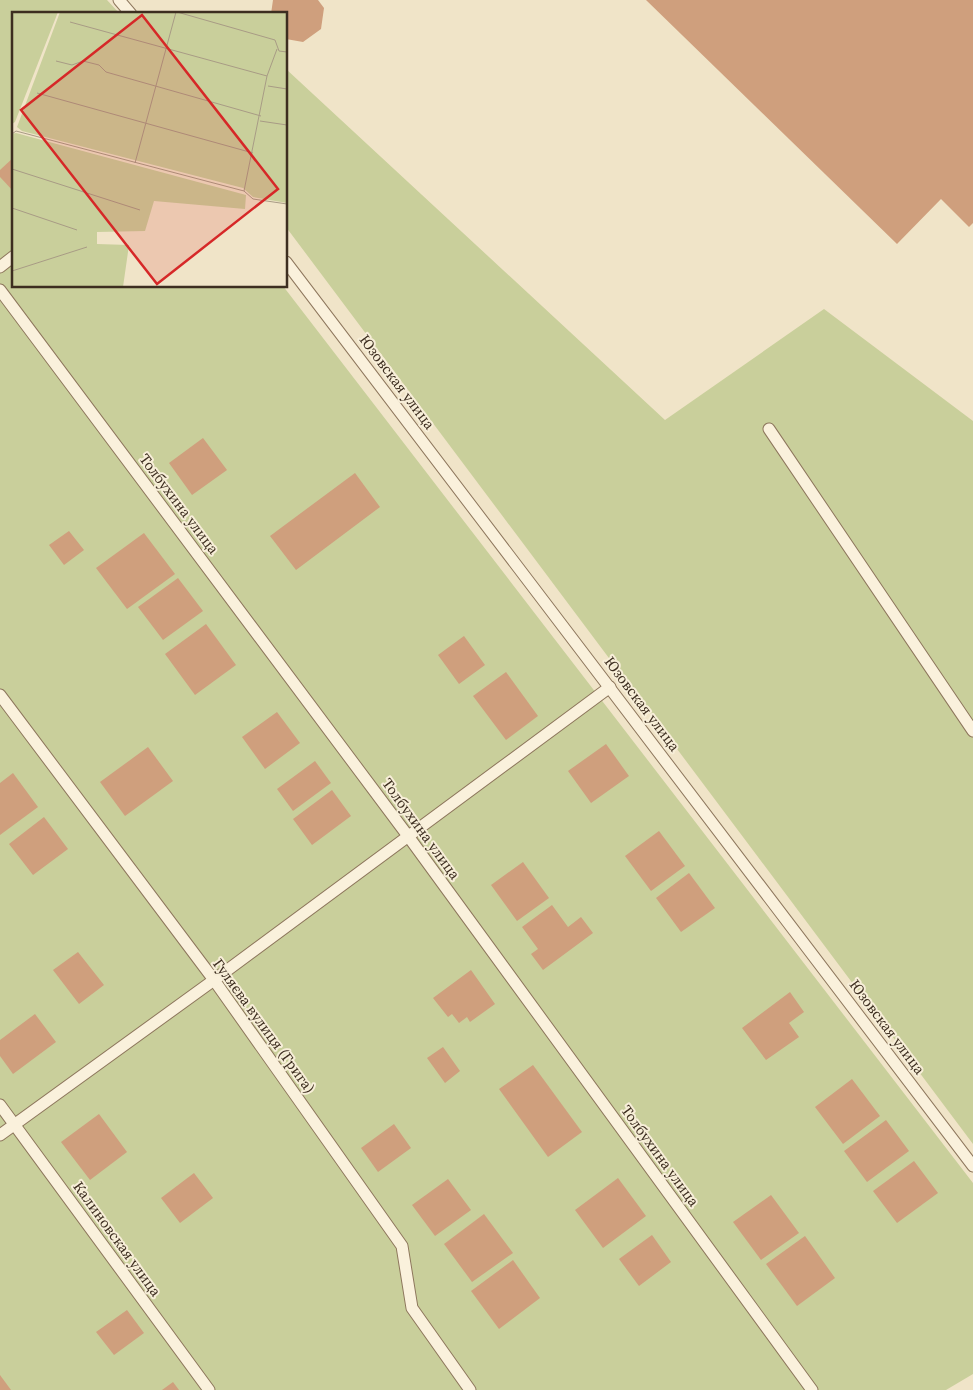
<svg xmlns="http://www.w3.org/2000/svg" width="973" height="1390" viewBox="0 0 973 1390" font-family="'Source Serif 4',serif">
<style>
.green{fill:#c9cf9b}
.building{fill:#cf9f7d}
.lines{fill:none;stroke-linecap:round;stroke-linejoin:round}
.service-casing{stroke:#8d765c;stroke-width:13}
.service{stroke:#faf1dc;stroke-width:11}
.labels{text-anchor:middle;stroke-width:4;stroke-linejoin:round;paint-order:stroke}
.street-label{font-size:15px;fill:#3d2e20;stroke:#f7eed8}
.inset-road{fill:none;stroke:#a89b85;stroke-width:1}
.view{fill:#d62828;fill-opacity:0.15;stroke:#d62828;stroke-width:2.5}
.inset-edge{fill:none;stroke:#3d2e20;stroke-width:2.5}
</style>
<rect width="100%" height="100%" fill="#f0e4c8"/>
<g class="green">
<polygon points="0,0 107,0 120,14 14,14 14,286 283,286 973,1183 973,1374 946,1390 0,1390"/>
<polygon points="286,69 665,420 824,309 973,421 973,1144 286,227"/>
</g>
<g class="building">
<polygon points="273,0 318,0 324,8 321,29 303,42 286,39 286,14 271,14"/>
<polygon points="646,0 973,0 973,223 969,227 941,199 897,244"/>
<polygon points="14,157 14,192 0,177 0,170"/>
<polygon points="203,438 227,470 192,495 169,463"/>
<polygon points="355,473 380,507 296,570 270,536"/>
<polygon points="69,531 84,550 64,565 49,545"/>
<polygon points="144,533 175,574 127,609 96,568"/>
<polygon points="178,578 203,611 163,640 138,607"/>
<polygon points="206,624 236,665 195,695 165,654"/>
<polygon points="464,636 485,665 459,684 438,655"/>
<polygon points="506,672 538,716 506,740 473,696"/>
<polygon points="277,712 300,743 265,769 242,737"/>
<polygon points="606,744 629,776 591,803 568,771"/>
<polygon points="148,747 173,781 125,816 100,782"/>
<polygon points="315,761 331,783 293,811 277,789"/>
<polygon points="13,773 38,807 0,835 0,783"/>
<polygon points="332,790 351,816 312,845 293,819"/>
<polygon points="44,817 68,849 33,875 9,844"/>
<polygon points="659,831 685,866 651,891 625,856"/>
<polygon points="523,862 549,898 517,921 491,885"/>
<polygon points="689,873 715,908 681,932 656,898"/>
<polygon points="552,905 568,927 581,917 593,933 543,970 531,954 538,949 522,927"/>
<polygon points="78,952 104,985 79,1004 53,970"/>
<polygon points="471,970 495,1004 470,1022 467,1017 459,1023 452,1014 448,1017 433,998"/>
<polygon points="790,992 804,1012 789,1023 799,1037 766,1060 742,1028"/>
<polygon points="35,1014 56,1042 13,1074 0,1056 0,1040"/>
<polygon points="443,1047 460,1071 445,1083 427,1058"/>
<polygon points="533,1065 582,1132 548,1157 499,1089"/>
<polygon points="852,1079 880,1116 843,1144 815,1107"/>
<polygon points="99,1114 127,1152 90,1180 61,1142"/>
<polygon points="886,1120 909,1151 867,1182 844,1151"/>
<polygon points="394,1124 411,1148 378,1172 361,1148"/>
<polygon points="914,1161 938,1193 897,1223 873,1191"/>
<polygon points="194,1173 213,1198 180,1223 161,1198"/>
<polygon points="618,1178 646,1216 603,1248 575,1210"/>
<polygon points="448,1179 471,1210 435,1236 412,1205"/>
<polygon points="771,1195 799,1233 761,1260 733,1222"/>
<polygon points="484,1214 513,1253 472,1282 444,1244"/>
<polygon points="652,1235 671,1262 639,1286 619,1259"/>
<polygon points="805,1236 835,1278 797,1306 766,1264"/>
<polygon points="513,1260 540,1298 499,1329 471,1291"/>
<polygon points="127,1310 144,1333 114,1355 96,1332"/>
<polygon points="0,1375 11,1390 0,1390"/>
<polygon points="173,1382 179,1390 162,1390"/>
</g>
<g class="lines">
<defs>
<g id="service">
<polyline points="119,0 131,14"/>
<polyline points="286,262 973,1166"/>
<polyline points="0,267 14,256"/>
<polyline points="0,290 408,836 812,1390"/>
<polyline points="769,429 973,731"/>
<polyline points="0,695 214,980 402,1246 412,1308 470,1390"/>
<polyline points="0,1105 209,1390"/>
<polyline points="0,1135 214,980 610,687"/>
</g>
</defs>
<use href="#service" class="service-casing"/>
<use href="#service" class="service"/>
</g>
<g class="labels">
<g class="street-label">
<text transform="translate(397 382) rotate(53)" y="5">Юзовская улица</text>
<text transform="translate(179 504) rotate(53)" y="5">Толбухина улица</text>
<text transform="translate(642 704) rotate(53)" y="5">Юзовская улица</text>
<text transform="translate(421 829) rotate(54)" y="5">Толбухина улица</text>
<text transform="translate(264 1026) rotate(54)" y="5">Гуляєва вулиця (Грига)</text>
<text transform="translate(887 1027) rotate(53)" y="5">Юзовская улица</text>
<text transform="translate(660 1156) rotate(54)" y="5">Толбухина улица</text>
<text transform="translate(117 1239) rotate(54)" y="5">Калиновская улица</text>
</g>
</g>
<g transform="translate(12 12)">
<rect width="275" height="275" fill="#f0e4c8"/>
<path d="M0 0H46L3 110 0 112ZM48 0H275V191L241 185 231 176 10 119 5 115ZM4 121 234 183 233 197 142 189 133 219 85 220V232L117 233 111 275H0V122Z" fill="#c9cf9b"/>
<path class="inset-road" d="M165 0 263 28 267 39 275 40M58 10 255 64M44 49 60 53 71 49 87 53 94 60 249 104M256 74 275 77M25 81 241 141M248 109 275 113M0 122 4 119 232 179 241 187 275 192M123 151 164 0M0 157 128 198M232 179 255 64 265 37M0 196 65 218M0 259 75 235"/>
<path class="view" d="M130 3 266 177 145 272 9 98Z"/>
<rect width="275" height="275" class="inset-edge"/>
</g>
</svg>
